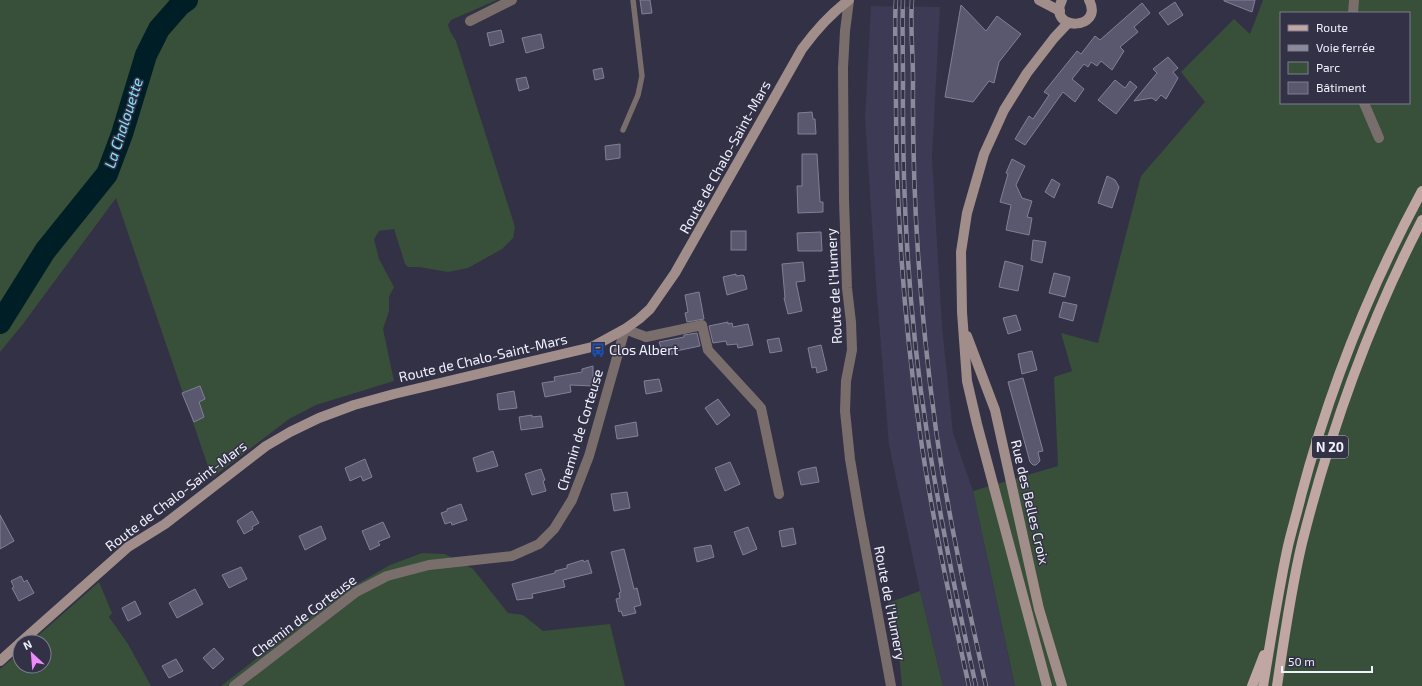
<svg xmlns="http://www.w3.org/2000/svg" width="1422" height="686" viewBox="0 0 1422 686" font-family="'Exo 2',sans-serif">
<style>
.built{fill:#3c3a54}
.green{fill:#384f39;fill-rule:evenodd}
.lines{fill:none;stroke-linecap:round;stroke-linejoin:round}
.river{stroke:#001e26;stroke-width:22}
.building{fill:#59586e;stroke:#818098}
.lane{stroke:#7a6e6c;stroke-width:5.5}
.street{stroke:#7a6e6c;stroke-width:10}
.secondary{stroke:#a18e8b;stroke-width:10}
.primary{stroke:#c0a7a3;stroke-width:10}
.rail-casing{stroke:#8a8a9b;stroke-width:4.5}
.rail{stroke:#323145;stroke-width:3;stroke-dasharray:9;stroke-linecap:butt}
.labels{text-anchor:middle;stroke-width:3;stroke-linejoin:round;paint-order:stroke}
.shield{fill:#323145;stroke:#b8b7c6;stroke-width:1}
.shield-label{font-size:13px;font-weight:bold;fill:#f1f1fe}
.street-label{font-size:14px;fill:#f1f1fe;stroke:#323145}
.poi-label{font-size:14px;fill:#f1f1fe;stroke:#323145;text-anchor:start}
.water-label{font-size:15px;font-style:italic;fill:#85e2fd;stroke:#323145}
</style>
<rect width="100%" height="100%" fill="#323145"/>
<polygon class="built" points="871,6 940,7 932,157 942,326 953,433 973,491 1015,686 943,686 920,591 889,445 876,284 865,118"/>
<g class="green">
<polygon points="0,0 497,0 451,20 448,25 451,33 456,41 515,227 513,238 502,249 468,268 448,272 419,267 408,267 405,264 394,229 379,231 374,239 379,259 394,287 389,297 389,311 383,329 394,381 316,405 289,419 212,478 116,198 23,324 0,352"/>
<path d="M1263 0H1422V686H1015L973 491 1058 466 1054 377 1072 371 1061 333 1098 343 1141 176 1205 102 1181 72 1234 19 1250 34ZM1281 13H1409V103H1281Z"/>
<polygon points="422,553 445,554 473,569 508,613 523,615 543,631 610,624 625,686 221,686 340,594 390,565"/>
<polygon points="99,582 112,613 109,617 128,644 151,686 0,686 0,669 20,652 20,666 44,666 44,642 31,642"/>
<polygon points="920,591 943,686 902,686 897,634 888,603"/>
</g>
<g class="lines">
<polyline class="river" points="0,323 45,251 107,174 122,134 146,55 159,29 180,5 187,0"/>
</g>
<g class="building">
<polygon points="640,0 650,0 652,13 642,14"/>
<polygon points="1224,0 1255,0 1252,12 1224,1"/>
<polygon points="1175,2 1183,15 1168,25 1159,13"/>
<polygon points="1142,3 1150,13 1134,27 1138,32 1120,47 1124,51 1112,70 1101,61 1097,66 1091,62 1088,67 1084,64 1072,79 1084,89 1075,102 1063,92 1025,145 1015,139 1029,116 1033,119 1049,95 1044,92 1077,51 1081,54 1095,36 1100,40"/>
<polygon points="961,5 986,31 997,16 1021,34 999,62 994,83 989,81 973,102 945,97"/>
<polygon points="501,30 504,42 490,46 487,33"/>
<polygon points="541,34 544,48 526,53 522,38"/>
<polygon points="1168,57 1178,68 1173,72 1178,78 1166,99 1161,95 1156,101 1152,98 1134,101 1157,73 1153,69"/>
<polygon points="602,68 604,78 595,80 593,70"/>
<polygon points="526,77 529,88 519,91 516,79"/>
<polygon points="1115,80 1125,88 1130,81 1137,87 1116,114 1098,100"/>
<polygon points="812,112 813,119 815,119 816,134 798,134 798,113"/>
<polygon points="620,144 620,158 606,160 605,146"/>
<polygon points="802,154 817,154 820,202 823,202 823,212 798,213 797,186 802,186"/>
<polygon points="1012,159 1025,166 1016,185 1022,198 1032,201 1027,217 1032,218 1029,235 1006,230 1011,205 1000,202 1008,174 1006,173"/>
<polygon points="1107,176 1115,180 1119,187 1112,208 1098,203"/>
<polygon points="1052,179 1060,184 1054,198 1045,192"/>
<rect x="731" y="231" width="15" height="19"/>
<polygon points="821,232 822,251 798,251 797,233"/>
<polygon points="1033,240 1046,242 1042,263 1031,260"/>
<polygon points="1005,261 1023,266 1018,291 999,287"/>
<polygon points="803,262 805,281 796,282 802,311 788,314 784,298 785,298 782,264"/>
<polygon points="1054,273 1070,277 1065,297 1049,293"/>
<polygon points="736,274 736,276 743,275 744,276 747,289 727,295 723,277"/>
<polygon points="699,292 704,319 687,322 685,313 688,312 685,295"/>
<polygon points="1063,302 1077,305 1073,321 1059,317"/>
<polygon points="1016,315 1021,330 1008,334 1003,318"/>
<polygon points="728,322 728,324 732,323 733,327 748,324 753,345 738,348 737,344 727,345 726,341 713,343 709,326"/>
<polygon points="697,333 700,346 676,351 677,353 664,356 659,342 684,337 684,335"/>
<polygon points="779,338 782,351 770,353 767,340"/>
<polygon points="821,345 827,370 817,373 816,367 812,368 808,348"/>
<polygon points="1032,351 1037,370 1022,374 1018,354"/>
<polygon points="593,366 593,386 570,385 571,392 545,397 542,383 555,381 554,377 582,372 582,369"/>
<polygon points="1023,378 1043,451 1038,452 1040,461 1036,465 1033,465 1030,462 1008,382"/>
<polygon points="659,379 662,391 646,394 644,381"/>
<polygon points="200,386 205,399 199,402 204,417 194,422 182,393"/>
<polygon points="514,391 517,408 499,410 497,394"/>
<polygon points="718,399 730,415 717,425 705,408"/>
<polygon points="532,415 532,417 541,416 543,427 521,430 519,417"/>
<polygon points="636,422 638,436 617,439 615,426"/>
<polygon points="493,451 498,466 477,472 473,458"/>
<polygon points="365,459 372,477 363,481 361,476 350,481 345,468"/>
<polygon points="730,462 740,484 725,491 715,468"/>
<polygon points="816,467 819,482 801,485 798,472 801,470"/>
<polygon points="541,469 545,480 543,481 546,491 532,495 525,474"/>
<polygon points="627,492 630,508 614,511 611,494"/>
<polygon points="461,504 467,520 452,525 451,522 445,524 441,513 447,511 447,509"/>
<polygon points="252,511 259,523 252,527 253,529 244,534 237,521"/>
<polygon points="0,515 14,541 0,549"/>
<polygon points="383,522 390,537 378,542 380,545 370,550 362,531"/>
<polygon points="321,526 326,539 305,550 299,536"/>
<polygon points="748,527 757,549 743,555 734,532"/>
<polygon points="793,528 796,544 782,547 779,531"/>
<polygon points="711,545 714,557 697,562 694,548"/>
<polygon points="624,549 634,589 637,588 641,605 634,607 636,613 623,616 621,611 619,612 616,599 620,598 619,593 621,592 611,552"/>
<polygon points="583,560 584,562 588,560 592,573 563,580 565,587 532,594 533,598 517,600 512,584 555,573 555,571 567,568 567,565"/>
<polygon points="241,567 247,579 229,588 222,575"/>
<polygon points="21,576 24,582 27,580 34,593 19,601 12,588 14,587 11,581"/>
<polygon points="195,589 203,604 177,618 169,603"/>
<polygon points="135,601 141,614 128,621 122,608"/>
<polygon points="214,648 224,659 213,669 203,658"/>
<polygon points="176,659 183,671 169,678 162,666"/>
</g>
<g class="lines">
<polyline class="lane" points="623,130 638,95 642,76 633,0"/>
<g class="street">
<polyline points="849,0 845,31 843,68 844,200 847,288 851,322 852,350 846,381 845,411 850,459 859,513 891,686"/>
<polyline points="1353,13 1354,0"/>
<polyline points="470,21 512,0"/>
<polyline points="1364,103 1379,138"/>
<polyline points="234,686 356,592 387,576 429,565 512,556 539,544 554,529 572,500 589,456 625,329 646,337 702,325 708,350 761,408 779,494"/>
</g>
<g class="secondary">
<polyline points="1039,0 1060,11"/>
<path d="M1062 0C1046 32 1105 31 1089 0"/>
<polyline points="967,336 995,410 1039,609 1062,686"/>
<path d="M21 642 128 547 165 524 266 446 290 432 319 418 354 405 394 394 592 347 625 329 639 319 650 309 675 273 802 49C816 30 830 14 849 0"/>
<polyline points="0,661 20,643"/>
<polyline points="1047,686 977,424 967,381 962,312 961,252 967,213 984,154 1004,110 1027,73 1054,38 1068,23"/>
</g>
<g class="primary">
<polyline points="1252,686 1264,655"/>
<path d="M1263 686C1271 639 1278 592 1288 546 1292 529 1297 513 1301 496 1329 390 1370 287 1422 191"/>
<path d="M1277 686C1284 639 1291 589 1302 543 1330 432 1369 322 1422 220"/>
</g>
<defs>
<g id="rail">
<path d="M896 0C894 25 896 51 896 76 895 196 903 315 920 433 932 518 950 602 969 686"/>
<path d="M903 0C902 28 903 56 903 83 902 200 909 318 927 433 940 518 957 602 976 686"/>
<path d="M912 0C910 26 913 53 913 80 912 197 920 314 936 430 948 516 967 601 986 686"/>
</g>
</defs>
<use href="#rail" class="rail-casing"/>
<use href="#rail" class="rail"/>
</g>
<defs>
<symbol id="bus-bare" viewBox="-9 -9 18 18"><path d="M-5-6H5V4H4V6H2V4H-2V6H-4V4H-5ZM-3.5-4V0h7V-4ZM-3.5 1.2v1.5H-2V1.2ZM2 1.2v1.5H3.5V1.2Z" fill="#1a4fb4" stroke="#323145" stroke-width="2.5" paint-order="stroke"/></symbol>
</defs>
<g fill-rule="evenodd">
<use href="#bus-bare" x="588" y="340" width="20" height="20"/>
</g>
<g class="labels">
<rect class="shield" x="1312" y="436" width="36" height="22" rx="3"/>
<g class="shield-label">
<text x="1330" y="452">N 20</text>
</g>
<g class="street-label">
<text transform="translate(725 157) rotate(-61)" y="5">Route de Chalo-Saint-Mars</text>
<text transform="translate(834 286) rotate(-93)" y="5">Route de l'Humery</text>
<text transform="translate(483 358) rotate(-13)" y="5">Route de Chalo-Saint-Mars</text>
<text transform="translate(580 430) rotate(-73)" y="5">Chemin de Corteuse</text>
<text transform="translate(176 496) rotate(-37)" y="5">Route de Chalo-Saint-Mars</text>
<text transform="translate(1030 502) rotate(77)" y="5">Rue des Belles Croix</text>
<text transform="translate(890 603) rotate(79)" y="5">Route de l'Humery</text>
<text transform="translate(304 616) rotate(-37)" y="5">Chemin de Corteuse</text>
</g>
<g class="poi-label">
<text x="609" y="355">Clos Albert</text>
</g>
<g class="water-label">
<text transform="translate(124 123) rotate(-72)" y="5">La Chalouette</text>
</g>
</g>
<rect x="1280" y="12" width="130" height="92" fill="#323145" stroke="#7e7e8f"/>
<rect x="1288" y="25" width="20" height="6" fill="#c0a7a3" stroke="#7e7e8f"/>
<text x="1316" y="32" font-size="12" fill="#f1f1fe">Route</text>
<rect x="1288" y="45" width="20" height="6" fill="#8a8a9b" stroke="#7e7e8f"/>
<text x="1316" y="52" font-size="12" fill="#f1f1fe">Voie ferrée</text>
<rect x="1288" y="62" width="20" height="12" fill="#384f39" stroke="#7e7e8f"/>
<text x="1316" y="72" font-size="12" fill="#f1f1fe">Parc</text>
<rect x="1288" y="82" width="20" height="12" fill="#59586e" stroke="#7e7e8f"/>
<text x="1316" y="92" font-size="12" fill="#f1f1fe">Bâtiment</text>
<g transform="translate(32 654) rotate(334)"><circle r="19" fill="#323145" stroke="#7e7e8f"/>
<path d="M0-3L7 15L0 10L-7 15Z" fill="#ec8cfb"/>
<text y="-6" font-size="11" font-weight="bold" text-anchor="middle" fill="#f1f1fe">N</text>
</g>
<path d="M1282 666v6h90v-6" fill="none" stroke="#f1f1fe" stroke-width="2"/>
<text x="1288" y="666" font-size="12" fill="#f1f1fe" stroke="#323145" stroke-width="3" paint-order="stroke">50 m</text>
</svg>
